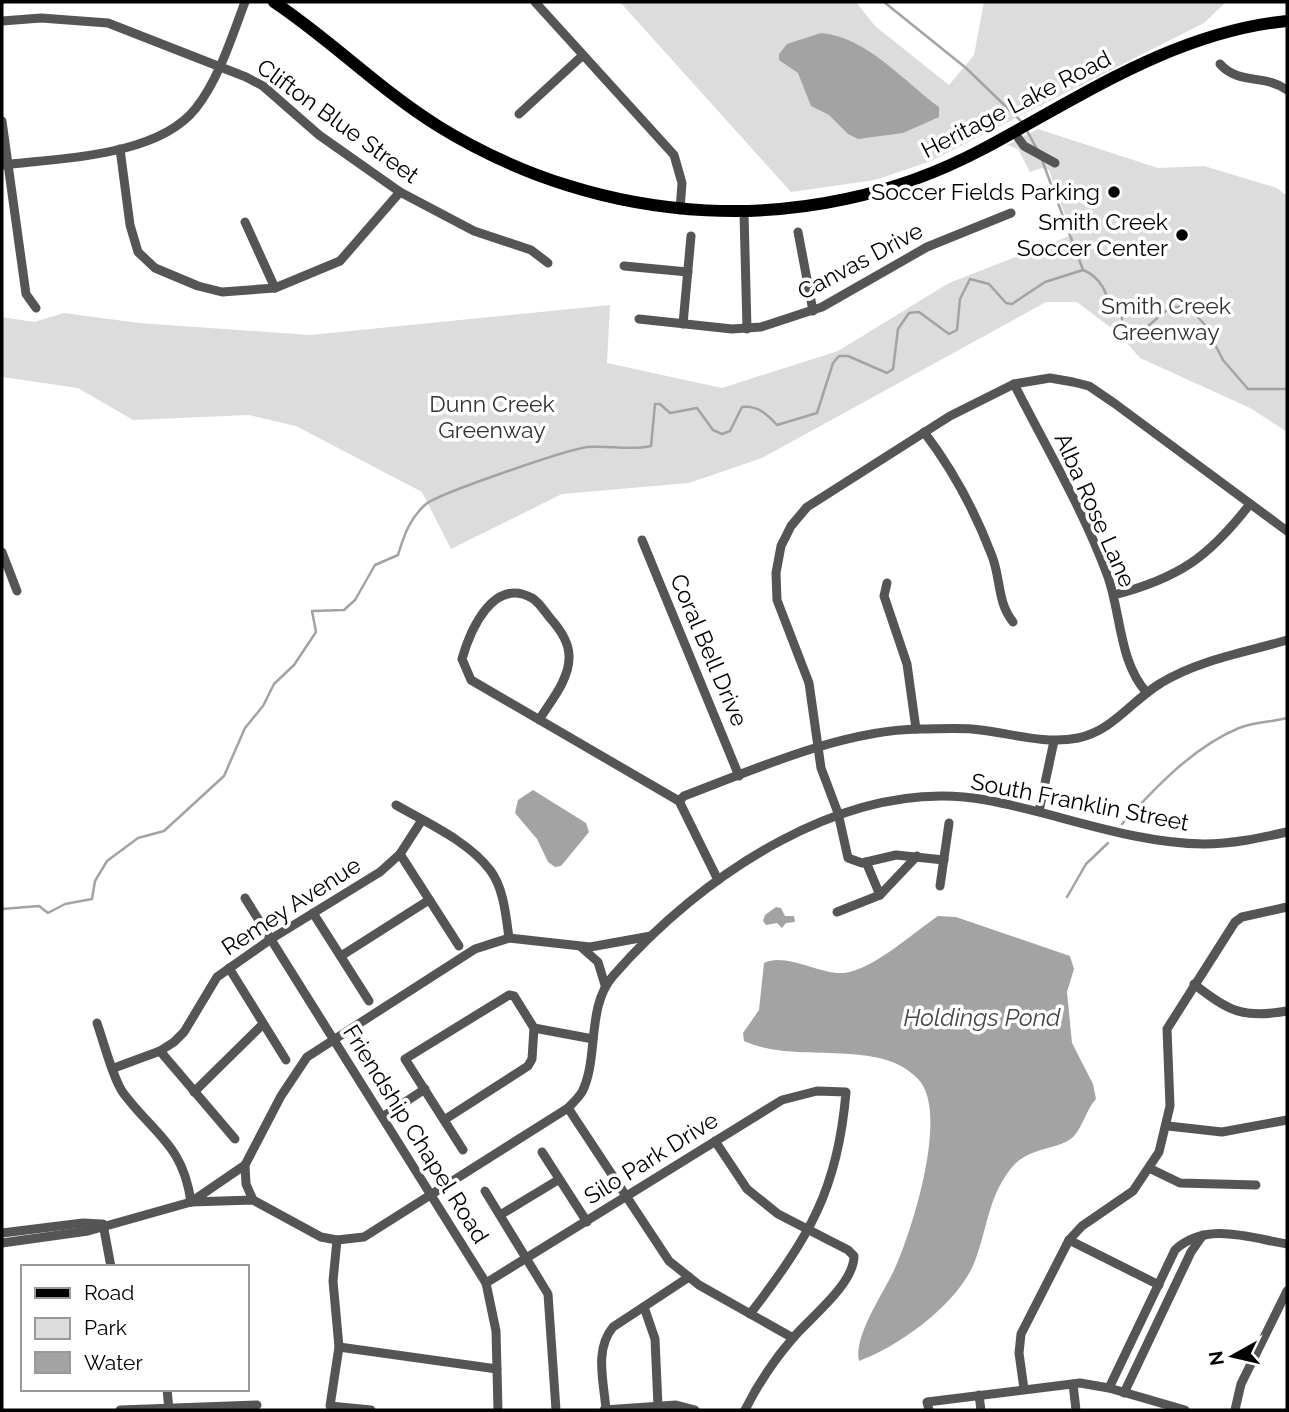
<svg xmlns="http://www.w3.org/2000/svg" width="1289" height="1412" viewBox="0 0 1289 1412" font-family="Raleway,sans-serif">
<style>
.green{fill:#dcdcdc}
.water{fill:#a3a3a3}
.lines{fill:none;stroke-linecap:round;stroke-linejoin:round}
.stream{stroke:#a3a3a3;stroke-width:2.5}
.minor{stroke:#555;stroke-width:9}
.major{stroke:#000;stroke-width:12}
.poi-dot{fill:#000;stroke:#fff;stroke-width:2.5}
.labels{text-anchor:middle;stroke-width:7;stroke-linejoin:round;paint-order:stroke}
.street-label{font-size:23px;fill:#000;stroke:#fff}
.poi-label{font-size:23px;fill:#000;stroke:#fff;text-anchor:end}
.park-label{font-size:23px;fill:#333;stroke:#fff}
.water-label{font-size:24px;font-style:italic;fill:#444;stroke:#fff}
</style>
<rect width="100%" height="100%" fill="#fff"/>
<g class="green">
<polygon points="620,2 856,2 875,26 949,85 974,55 984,2 1226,2 1204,23 931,161 875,180 791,192"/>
<polygon points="1038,129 1158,168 1204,166 1277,188 1287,196 1287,432 1250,408 1140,358 1119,334 1077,302 1046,302 762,458 689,483 562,494 451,549 422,492 296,426 249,415 133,420 78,388 2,377 2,317 34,322 64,313 139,323 310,335 610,305 607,363 722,388 838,351 949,283 1072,235 1049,170 1042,168 1030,172 1018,149 1007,145"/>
</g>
<g class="water">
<path d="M821 33C867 37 903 81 939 107V117L903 133 858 139 848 134 829 115 811 106 798 73 779 60V54L787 44Z"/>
<polygon points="533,790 586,823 589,832 561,866 555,867 548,862 537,839 515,813 518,800"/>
<polygon points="776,907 781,908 785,916 794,916 795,922 786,923 782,928 777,923 766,925 763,921 765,915"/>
<path d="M938 916 956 917 1070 956 1074 969 1067 992 1072 1043 1093 1084 1096 1099C1086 1110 1083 1126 1074 1136 1060 1151 1027 1145 1009 1171 988 1199 987 1230 975 1261 959 1303 900 1346 859 1361 853 1336 885 1291 895 1268 912 1230 950 1112 918 1079 880 1037 795 1065 744 1041L743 1033 759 1010 764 963C786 952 820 975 844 973 873 970 914 932 938 916Z"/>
</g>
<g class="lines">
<g class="stream">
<polyline points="884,2 966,68 1023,123"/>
<polyline points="1026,129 1038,151"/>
<path d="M1042 160 1083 270C1101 277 1107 293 1111 310L1122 313V321L1129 328 1143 329C1161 319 1161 306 1188 306L1205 325 1223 360 1248 389H1287"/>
<path d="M1122 824C1155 788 1193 747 1239 728 1254 722 1272 722 1287 718"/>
<polyline points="1067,897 1086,864 1108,843"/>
<path d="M2 909 39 906 48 913 65 904 92 899 95 881 107 861 138 838 164 831 224 776 245 728 263 706 274 684 294 665 316 632 312 611 344 610 355 600 375 565 398 555C404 535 410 518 426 504 440 493 566 450 587 447 609 445 630 451 651 446L655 404H660L670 413 697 408 713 430 722 434 730 431 742 407C757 405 767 414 777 425L817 413 833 363 839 356H848L887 373 893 369 898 329 909 313 919 312 949 334 957 330 960 299 970 279 989 284 1006 303 1012 304 1045 282 1083 270"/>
</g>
<g class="minor">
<polyline points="535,2 674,155 682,183 680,210"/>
<polyline points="2,21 41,18 108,23 246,77 263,86 319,135 400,192 474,231 531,250 548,263"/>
<path d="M1220 64C1238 85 1266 74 1287 90"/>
<polyline points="519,114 582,56"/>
<polyline points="2,121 26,294 36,308"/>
<polyline points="1014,132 1024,146 1055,163"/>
<polyline points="120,149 130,225 138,252 155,268 198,286 222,292 275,288 340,261 400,192"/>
<path d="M2 165C60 158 158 157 196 108 219 79 232 36 245 2"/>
<polyline points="744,213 747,329"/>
<polyline points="245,222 275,288"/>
<polyline points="798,232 813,311"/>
<polyline points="624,266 688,272"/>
<polyline points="639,319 732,329 761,327 822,307 927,247 1011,213"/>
<polyline points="683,324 691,236"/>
<path d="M1014 384C1046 447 1084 511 1108 577 1121 614 1119 662 1147 693"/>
<path d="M924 432C953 470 975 511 992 556 1001 579 997 602 1013 622"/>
<polyline points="642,540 739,776"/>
<polyline points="2,552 17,591"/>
<polyline points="887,583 884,596 907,664 916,729"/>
<path d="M1114 595C1179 578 1209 557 1250 504"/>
<path d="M539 720C550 702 570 679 569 656 569 642 559 628 550 618 545 612 539 602 532 598 493 576 470 631 462 659L471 680 679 801 718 880"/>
<path d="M679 801 684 796C755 769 843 730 919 729 936 729 955 728 972 729 1007 732 1043 745 1078 738 1113 731 1132 700 1161 683 1198 660 1247 652 1287 640"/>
<path d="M396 805C427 823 468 841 490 870 504 888 506 917 509 938"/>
<polyline points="1039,811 1054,741"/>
<polyline points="400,854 459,946"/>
<polyline points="944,860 896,855 862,863 848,858 838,813 821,768 809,683 777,600 776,573 781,546 791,526 807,507 950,416 1014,384 1050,378 1073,382 1089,386 1114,403 1287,531"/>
<polyline points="866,862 880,895"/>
<polyline points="940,886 949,823"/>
<polyline points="245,898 486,1283 496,1331 498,1410"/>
<polyline points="837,912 880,895 917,856"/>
<polyline points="313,913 369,1001"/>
<polyline points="581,947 598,962 605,985"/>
<polyline points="341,956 429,900"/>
<polyline points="229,968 286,1060"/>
<path d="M1194 984C1228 1011 1243 1019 1287 1011"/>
<path d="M97 1023C103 1040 114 1082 124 1094 155 1135 183 1145 191 1202"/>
<polyline points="160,1051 235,1139"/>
<polyline points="114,1068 160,1051 174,1042 184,1032 217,977 271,939 380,872 400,854 422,820"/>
<polyline points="194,1092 263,1024"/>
<polyline points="568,1108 669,1261 699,1285 793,1338"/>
<polyline points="384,1116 425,1089"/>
<polyline points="444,1120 528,1066 532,1059 534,1028"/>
<polyline points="1168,1126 1222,1132 1287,1120"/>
<path d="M715 1141 747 1189 778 1214 848 1250 854 1256C854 1284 811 1317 793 1338 774 1360 758 1384 745 1410"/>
<polyline points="463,1150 405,1059 509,995 514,996 534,1028 593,1039"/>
<polyline points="542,1152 587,1222"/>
<polyline points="245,1165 246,1184 253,1200"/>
<polyline points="1151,1169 1180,1183 1256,1185"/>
<polyline points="485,1191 548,1294 556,1410"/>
<polyline points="191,1202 245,1165 281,1096 307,1057 475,949 509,938 590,947 651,936"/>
<polyline points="500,1215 558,1180"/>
<polyline points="103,1224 111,1267"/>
<polyline points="2,1233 83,1223 101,1224"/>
<polyline points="337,1240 333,1281 339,1347 330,1406 371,1410"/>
<polyline points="1069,1240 1159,1285"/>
<path d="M2 1243 88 1231 191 1202 253 1200 321 1237 337 1240 364 1237 568 1108C573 1103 579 1097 582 1092 599 1059 586 1007 613 976 700 876 847 775 986 800 1058 813 1129 843 1204 844 1232 844 1260 838 1287 832"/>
<path d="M486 1283 782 1100 817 1091 846 1092C838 1190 809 1237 750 1314"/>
<polyline points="644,1307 655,1339 658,1406"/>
<polyline points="339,1347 497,1369"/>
<polyline points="1073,1384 1076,1410"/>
<path d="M1109 1388 1175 1250C1206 1221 1250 1238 1287 1244"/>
<polyline points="167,1389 169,1410"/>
<polyline points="1024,1389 1019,1353 1021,1334 1069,1240 1082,1226 1133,1191 1159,1152 1170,1106 1167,1029 1235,922 1242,917 1287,907"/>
<polyline points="1124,1393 1191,1252 1203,1235"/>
<polyline points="979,1395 981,1410"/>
<polyline points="120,1410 257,1405"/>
<polyline points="604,1410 676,1405 695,1410"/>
<path d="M606 1410C604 1382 594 1350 613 1327L689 1277"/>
<polyline points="929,1410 927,1402 1080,1383 1109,1388 1185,1410"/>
<polyline points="1235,1410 1241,1384 1287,1291"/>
</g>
<path class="major" d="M274 2C331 40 380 90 438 126 603 228 808 241 981 150 1079 98 1174 32 1287 21"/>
</g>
<g class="poi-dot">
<circle cx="1114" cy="192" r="7"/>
<circle cx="1182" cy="235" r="7"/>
</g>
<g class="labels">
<g class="street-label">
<text transform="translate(1016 104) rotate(-27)" y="8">Heritage Lake Road</text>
<text transform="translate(338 121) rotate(36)" y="8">Clifton Blue Street</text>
<text transform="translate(860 261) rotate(-28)" y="8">Canvas Drive</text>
<text transform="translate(1095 510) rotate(66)" y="8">Alba Rose Lane</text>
<text transform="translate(709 650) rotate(67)" y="8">Coral Bell Drive</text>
<text transform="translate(1080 802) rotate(11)" y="8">South Franklin Street</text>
<text transform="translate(291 906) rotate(-33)" y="8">Remey Avenue</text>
<text transform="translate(416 1134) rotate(58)" y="8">Friendship Chapel Road</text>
<text transform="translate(651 1158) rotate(-32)" y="8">Silo Park Drive</text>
</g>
<g class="poi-label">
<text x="1100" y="200">Soccer Fields Parking</text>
<text x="1168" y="230">Smith Creek<tspan x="1168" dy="26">Soccer Center</tspan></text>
</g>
<g class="park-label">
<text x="1166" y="314">Smith Creek<tspan x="1166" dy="26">Greenway</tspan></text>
<text x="492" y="412">Dunn Creek<tspan x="492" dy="26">Greenway</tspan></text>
</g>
<g class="water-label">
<text x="982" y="1026">Holdings Pond</text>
</g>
</g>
<rect width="1289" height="1412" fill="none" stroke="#000000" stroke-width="7"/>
<rect x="21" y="1265" width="228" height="126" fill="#ffffff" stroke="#999999" stroke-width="2"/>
<rect x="35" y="1288" width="35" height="10" fill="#000000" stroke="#999999" stroke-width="2"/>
<text x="84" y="1300" font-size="21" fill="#000000">Road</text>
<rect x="35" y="1318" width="35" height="21" fill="#dcdcdc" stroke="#999999" stroke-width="2"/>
<text x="84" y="1335" font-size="21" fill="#000000">Park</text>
<rect x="35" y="1352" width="35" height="21" fill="#a3a3a3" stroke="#999999" stroke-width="2"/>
<text x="84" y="1370" font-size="21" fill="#000000">Water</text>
<g transform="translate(1233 1356) rotate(262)" stroke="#ffffff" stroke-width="5" paint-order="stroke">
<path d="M0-5L12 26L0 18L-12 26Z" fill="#000000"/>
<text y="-10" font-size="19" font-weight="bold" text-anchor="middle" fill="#000000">N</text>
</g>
</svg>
